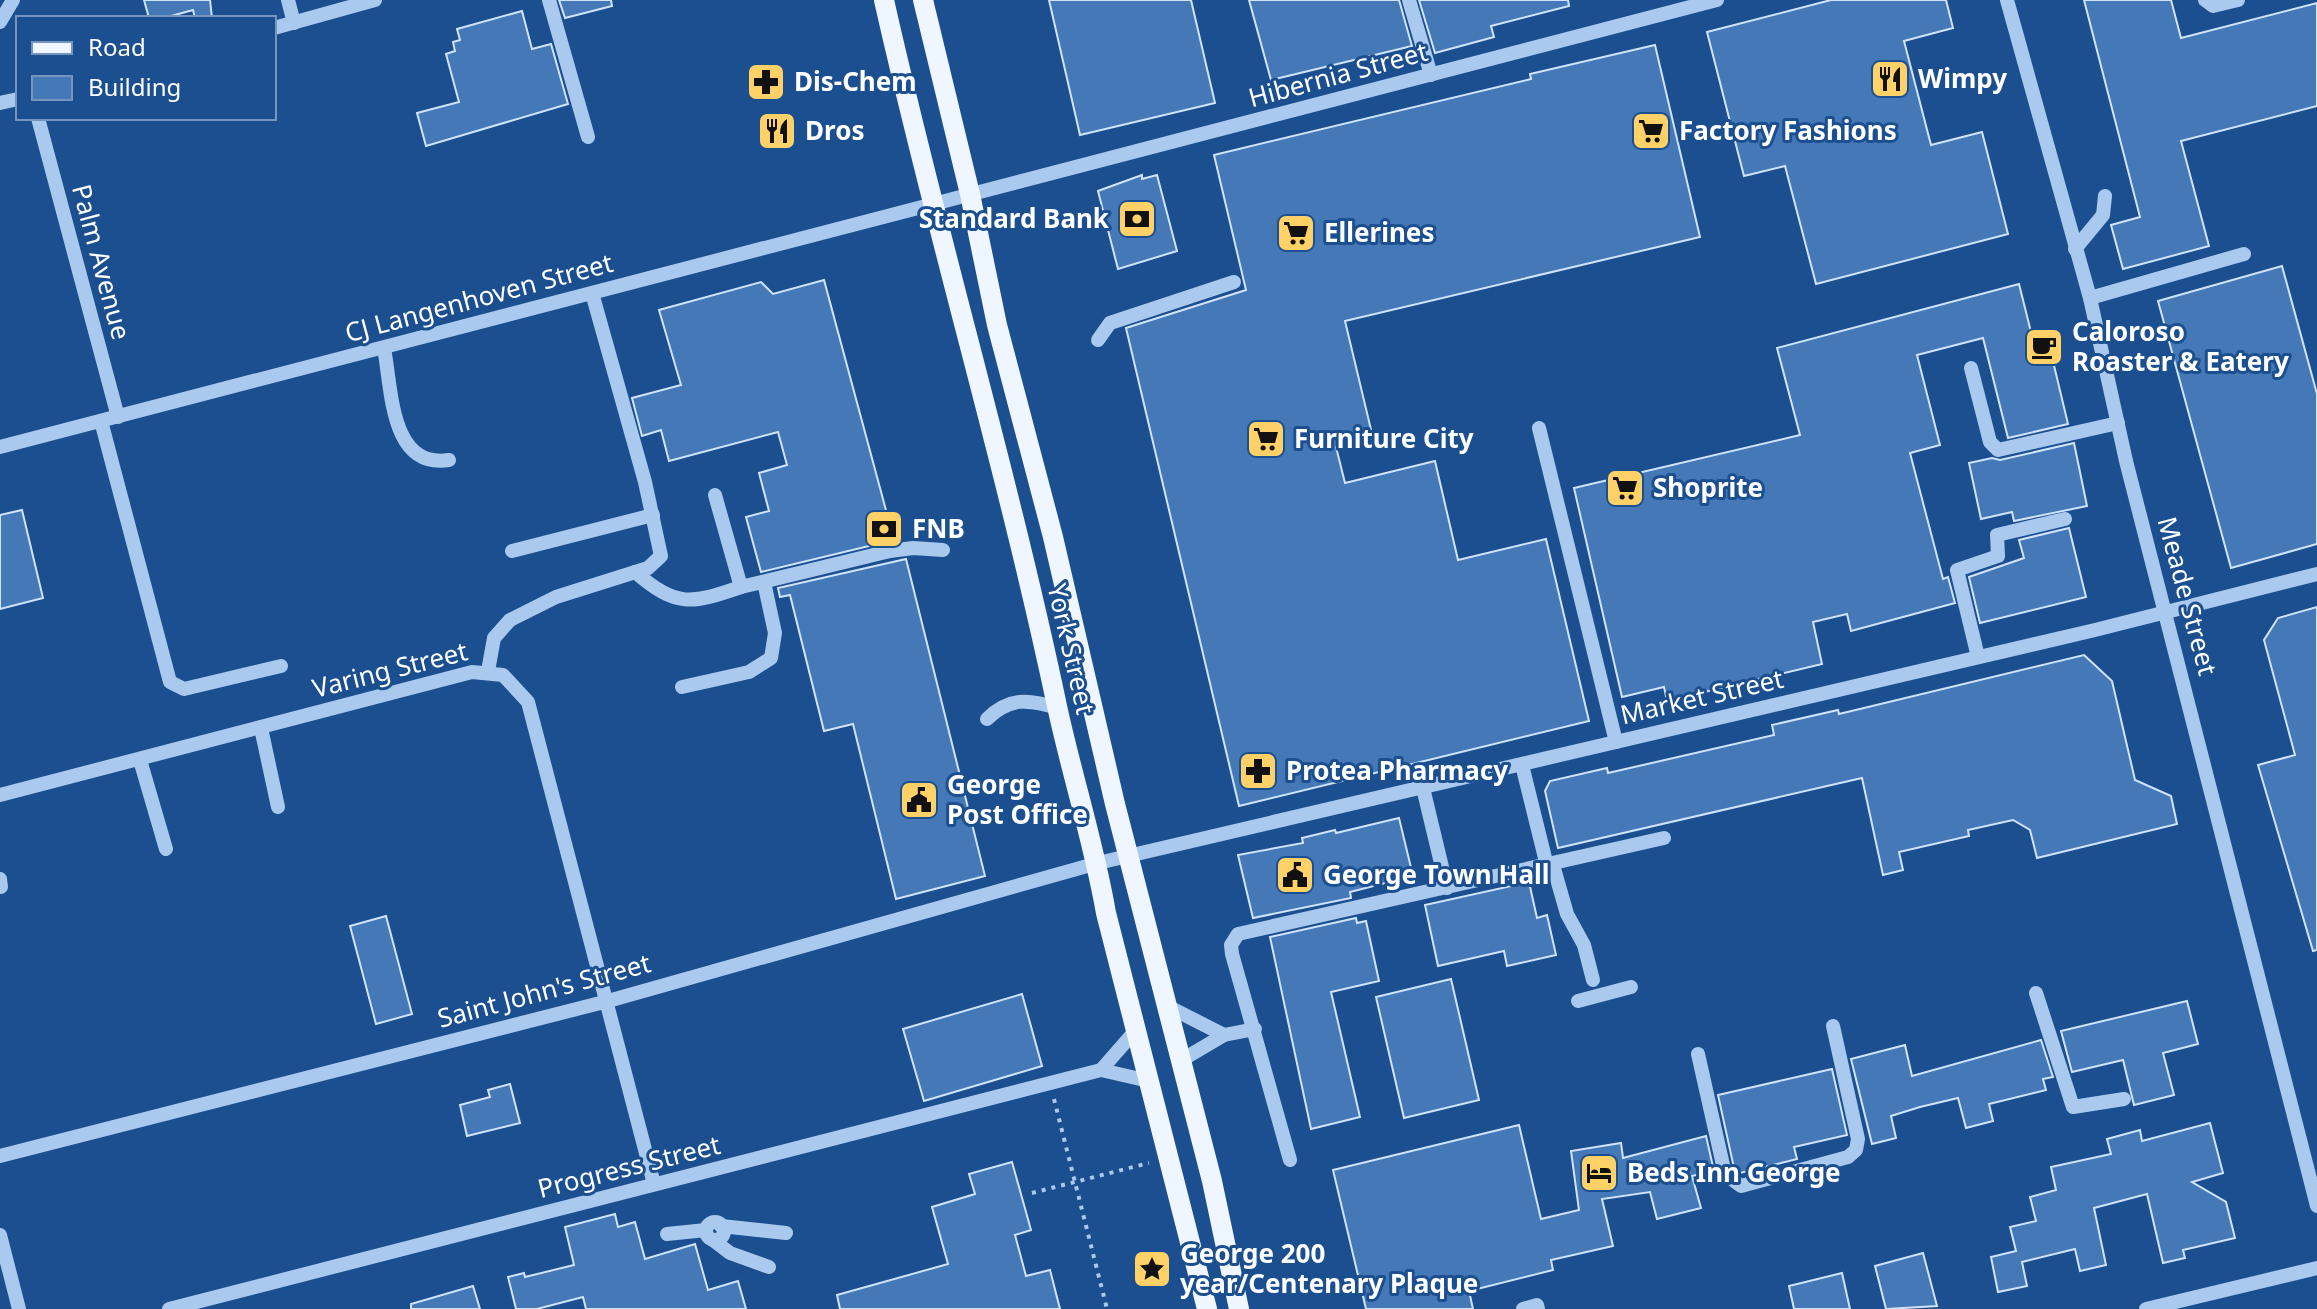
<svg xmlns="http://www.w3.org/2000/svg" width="2317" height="1309" viewBox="0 0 2317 1309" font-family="'Noto Sans',sans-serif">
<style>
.building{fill:#4478b7;stroke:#cfe3fa;stroke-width:2}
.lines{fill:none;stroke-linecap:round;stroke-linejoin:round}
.path{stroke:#a9c9ee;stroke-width:4;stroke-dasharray:4 6;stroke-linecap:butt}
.minor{stroke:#a9c9ee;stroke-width:14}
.major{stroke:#f0f6ff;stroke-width:20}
.labels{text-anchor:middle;stroke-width:6;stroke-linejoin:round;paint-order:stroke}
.street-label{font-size:26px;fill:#fff;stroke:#1b4f8f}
.poi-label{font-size:26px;font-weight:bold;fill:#fff;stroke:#1b4f8f;text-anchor:start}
</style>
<rect width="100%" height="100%" fill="#1b4f8f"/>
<g class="building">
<polygon points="144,0 210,0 212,18 195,18 193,10 164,18 149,18"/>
<polygon points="559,0 611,0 612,6 565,18"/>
<polygon points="1049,0 1191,0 1215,103 1080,135"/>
<polygon points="1249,0 1399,0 1412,46 1271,80"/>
<polygon points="1419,0 1568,0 1569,6 1491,26 1494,37 1435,53"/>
<polygon points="1831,0 1946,0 1953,28 1904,41 1931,145 1982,132 2008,234 1816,284 1785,166 1744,176 1707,32"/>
<polygon points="2084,0 2171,0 2181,38 2317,3 2317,106 2181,141 2209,246 2123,269 2111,225 2140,217"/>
<polygon points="522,11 532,49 551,44 568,104 426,146 417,113 459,102 446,54 455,51 453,42 460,40 457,29"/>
<polygon points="1655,45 1700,237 1345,321 1373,438 1336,447 1345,483 1435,461 1458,560 1546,539 1589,721 1239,806 1126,328 1246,290 1214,155 1531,79 1530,74"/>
<polygon points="1142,175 1142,179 1157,175 1177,251 1118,269 1098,191"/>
<polygon points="2282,266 2317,394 2317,544 2231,568 2158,301"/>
<polygon points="824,280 894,540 761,572 746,517 769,511 759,473 787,465 778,432 669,461 661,430 642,436 632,398 681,385 659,310 761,282 773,294"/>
<polygon points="2019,284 2032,336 2046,332 2068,424 2008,438 1983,338 1917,355 1940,445 1910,453 1943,579 1948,577 1955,603 1851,631 1847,614 1813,622 1822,664 1667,701 1664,687 1622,697 1574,488 1800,435 1777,348"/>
<polygon points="2074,443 2087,506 2014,521 2012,512 1981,519 1969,463 1992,458 2000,460"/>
<polygon points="22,510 43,598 0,609 0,515"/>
<polygon points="2069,528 2086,597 1980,623 1969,577 2024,558 2019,540"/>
<polygon points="906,559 985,876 896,899 853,724 824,731 790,595 780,597 778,588"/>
<polygon points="2317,607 2317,950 2313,951 2258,765 2295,755 2264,640 2278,618"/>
<polygon points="2084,655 2112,681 2135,780 2171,796 2177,824 2037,858 2030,830 2013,820 1968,830 1969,836 1899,852 1903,870 1883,875 1862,778 1558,848 1545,791 1550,781 1607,768 1608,773 1774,735 1772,725 1838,710 1839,714"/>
<polygon points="1399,818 1413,876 1350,892 1351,898 1253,918 1238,855 1303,843 1302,838 1335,830 1336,833"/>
<polygon points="1529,882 1537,918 1547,915 1556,955 1507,966 1504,951 1438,966 1425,905"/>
<polygon points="386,916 412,1014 376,1024 350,926"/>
<polygon points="1356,918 1357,923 1366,921 1379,981 1331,992 1360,1117 1311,1129 1270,937"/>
<polygon points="1451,979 1479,1100 1404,1118 1376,997"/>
<polygon points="1022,994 1042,1066 924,1101 903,1029"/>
<polygon points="2187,1001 2198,1044 2163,1053 2174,1095 2134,1105 2123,1060 2072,1072 2061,1031"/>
<polygon points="2041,1040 2053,1077 2043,1079 2046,1090 1989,1104 1993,1121 1966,1128 1958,1098 1920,1107 1891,1116 1896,1138 1872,1144 1851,1059 1905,1045 1912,1076"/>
<polygon points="1832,1069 1847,1135 1794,1147 1797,1159 1740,1173 1734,1168 1718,1095"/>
<polygon points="510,1084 520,1123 467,1136 460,1105 490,1097 488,1090"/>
<polygon points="2210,1123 2223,1173 2192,1182 2226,1202 2235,1238 2183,1250 2185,1258 2163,1263 2147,1194 2094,1208 2106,1265 2080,1271 2075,1249 2022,1262 2027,1286 1998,1292 1991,1257 2016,1251 2010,1227 2036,1221 2030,1197 2056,1190 2051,1167 2111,1154 2107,1139 2140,1130 2142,1141"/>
<polygon points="1519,1125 1541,1219 1579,1210 1571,1151 1621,1143 1623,1158 1706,1136 1714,1171 1692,1176 1701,1208 1657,1219 1650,1192 1602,1199 1613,1246 1551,1260 1553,1270 1469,1291 1473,1309 1366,1309 1333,1170"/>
<polygon points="1012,1162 1031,1230 1015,1235 1026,1276 1050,1270 1060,1309 840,1309 837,1295 948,1264 932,1207 975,1194 969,1174"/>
<polygon points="615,1214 618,1227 635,1222 645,1259 695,1244 708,1290 738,1281 746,1309 586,1309 583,1297 537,1309 516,1309 508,1277 524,1273 525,1277 574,1265 565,1227"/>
<polygon points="1923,1253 1937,1306 1886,1309 1875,1266"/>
<polygon points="1842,1273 1850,1309 1794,1309 1789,1286"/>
<polygon points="473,1286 480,1309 411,1309 411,1304"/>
</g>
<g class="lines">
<g class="path">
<polyline points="1054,1099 1107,1309"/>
<polyline points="1032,1193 1149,1163"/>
</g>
<g class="minor">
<polyline points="288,0 294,23"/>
<polyline points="549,0 588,137"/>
<polyline points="1409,0 1431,75"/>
<polyline points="2007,0 2090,298 2126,461 2317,1206"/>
<polyline points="2205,0 2213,6 2238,0"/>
<polyline points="0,22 13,0"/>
<polyline points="274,28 375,0"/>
<polyline points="0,103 18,99"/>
<polyline points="38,118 118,417"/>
<polyline points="2075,249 2103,215 2105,196"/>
<polyline points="2090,298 2244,254"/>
<polyline points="1098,340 1110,323 1234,282"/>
<path d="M384 348C392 390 390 469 449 460"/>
<polyline points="1971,368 1990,442 1998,450 2118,423"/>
<polyline points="101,421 170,682 184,689 281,666"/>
<polyline points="1539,428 1616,742"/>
<polyline points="0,447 1717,0"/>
<polyline points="715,495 741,587 890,551 913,548 943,550"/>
<polyline points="512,551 653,515"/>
<path d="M635 572C677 608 691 604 741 587"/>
<polyline points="1978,657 1957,570 1998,556 1997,535 2065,519"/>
<polyline points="488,671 494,638 510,620 556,597 648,568 661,556 645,482 592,293"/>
<polyline points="682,687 749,672 771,658 775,633 764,582"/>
<path d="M987 719C1009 697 1029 699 1058 708"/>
<polyline points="261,728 278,807"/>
<polyline points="140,760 166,849"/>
<polyline points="1522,765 1547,866"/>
<polyline points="1423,788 1447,888"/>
<polyline points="0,795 472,672 503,675 528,702 654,1184"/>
<polyline points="1553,865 1567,914 1584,945 1593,980"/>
<polyline points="0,879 1,887"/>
<polyline points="2036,993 2073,1107 2124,1099"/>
<polyline points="1578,1001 1631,987"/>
<polyline points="1167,1006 1224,1035"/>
<polyline points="1698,1054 1725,1174 1741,1186 1848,1157 1856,1150 1858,1139 1833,1026"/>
<polyline points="1180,1061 1224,1035 1255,1029"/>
<polyline points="1101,1070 1136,1030"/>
<polyline points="0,1156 608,1001 1098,863 2095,630 2317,574"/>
<polyline points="1290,1160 1232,954 1231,945 1238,934 1664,838"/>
<circle cx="715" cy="1231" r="9"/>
<polyline points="721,1226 786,1233"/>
<polyline points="667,1234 706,1230"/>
<polyline points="0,1235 19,1309"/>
<polyline points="713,1240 730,1253 769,1267"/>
<polyline points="169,1309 1101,1070 1149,1081"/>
<polyline points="1523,1309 1537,1305 1538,1309"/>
<polyline points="2146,1309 2317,1268"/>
</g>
<g class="major">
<path d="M884 0C937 237 1007 469 1057 706 1072 776 1094 843 1106 913L1207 1309"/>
<polyline points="923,0 970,194 997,325 1053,537 1115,804 1212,1181 1239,1309"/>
</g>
</g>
<defs>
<symbol id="restaurant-square" viewBox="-11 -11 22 22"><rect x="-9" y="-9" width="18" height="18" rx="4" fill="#ffd166" stroke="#1b4f8f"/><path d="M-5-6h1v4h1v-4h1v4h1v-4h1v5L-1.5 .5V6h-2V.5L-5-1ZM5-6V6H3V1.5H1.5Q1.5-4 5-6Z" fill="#111"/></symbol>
<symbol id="pharmacy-square" viewBox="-11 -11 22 22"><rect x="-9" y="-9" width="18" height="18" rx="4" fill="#ffd166" stroke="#1b4f8f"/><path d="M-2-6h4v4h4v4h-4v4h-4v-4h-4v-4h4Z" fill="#111"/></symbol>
<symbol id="supermarket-square" viewBox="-11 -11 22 22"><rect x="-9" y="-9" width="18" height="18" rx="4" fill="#ffd166" stroke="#1b4f8f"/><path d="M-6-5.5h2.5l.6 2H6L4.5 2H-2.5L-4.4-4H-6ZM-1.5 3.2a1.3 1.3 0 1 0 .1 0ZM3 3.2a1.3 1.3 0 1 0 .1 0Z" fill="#111"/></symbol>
<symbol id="bank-square" viewBox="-11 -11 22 22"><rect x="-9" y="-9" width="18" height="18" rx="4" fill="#ffd166" stroke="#1b4f8f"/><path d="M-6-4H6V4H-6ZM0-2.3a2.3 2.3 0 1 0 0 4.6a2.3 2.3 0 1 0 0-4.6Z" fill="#111"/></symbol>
<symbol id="cafe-square" viewBox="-11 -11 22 22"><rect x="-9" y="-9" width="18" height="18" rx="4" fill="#ffd166" stroke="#1b4f8f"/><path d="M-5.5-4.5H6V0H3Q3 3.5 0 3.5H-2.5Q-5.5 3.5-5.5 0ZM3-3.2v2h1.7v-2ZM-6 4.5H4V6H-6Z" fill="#111"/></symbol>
<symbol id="civic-square" viewBox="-11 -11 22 22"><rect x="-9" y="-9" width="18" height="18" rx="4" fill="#ffd166" stroke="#1b4f8f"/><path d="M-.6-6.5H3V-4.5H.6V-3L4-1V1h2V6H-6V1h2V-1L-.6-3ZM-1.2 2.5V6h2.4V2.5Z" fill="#111"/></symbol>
<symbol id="hotel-square" viewBox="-11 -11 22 22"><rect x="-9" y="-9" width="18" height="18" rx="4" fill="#ffd166" stroke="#1b4f8f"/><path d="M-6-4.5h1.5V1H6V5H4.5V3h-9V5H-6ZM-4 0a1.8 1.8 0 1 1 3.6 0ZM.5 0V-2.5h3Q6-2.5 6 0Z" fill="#111"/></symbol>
<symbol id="sight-square" viewBox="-11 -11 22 22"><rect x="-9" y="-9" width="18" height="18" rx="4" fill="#ffd166" stroke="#1b4f8f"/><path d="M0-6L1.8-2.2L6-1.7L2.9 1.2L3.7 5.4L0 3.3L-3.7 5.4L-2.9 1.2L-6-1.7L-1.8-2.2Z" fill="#111"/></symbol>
</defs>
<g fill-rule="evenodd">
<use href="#restaurant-square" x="1868" y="57" width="44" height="44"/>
<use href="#pharmacy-square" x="744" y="60" width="44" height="44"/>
<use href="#restaurant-square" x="755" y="109" width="44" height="44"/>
<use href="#supermarket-square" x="1629" y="109" width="44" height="44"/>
<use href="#bank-square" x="1115" y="197" width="44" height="44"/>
<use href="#supermarket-square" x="1274" y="211" width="44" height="44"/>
<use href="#cafe-square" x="2022" y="325" width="44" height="44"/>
<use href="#supermarket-square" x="1244" y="417" width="44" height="44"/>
<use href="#supermarket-square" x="1603" y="466" width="44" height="44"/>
<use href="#bank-square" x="862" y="507" width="44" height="44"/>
<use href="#pharmacy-square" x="1236" y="749" width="44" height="44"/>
<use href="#civic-square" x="897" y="778" width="44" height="44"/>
<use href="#civic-square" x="1273" y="853" width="44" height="44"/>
<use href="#hotel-square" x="1577" y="1151" width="44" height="44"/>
<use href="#sight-square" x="1130" y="1247" width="44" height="44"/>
</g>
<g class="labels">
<g class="street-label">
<text transform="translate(1338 75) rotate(-15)" y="9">Hibernia Street</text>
<text transform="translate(101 262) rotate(75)" y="9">Palm Avenue</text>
<text transform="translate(479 298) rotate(-15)" y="9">CJ Langenhoven Street</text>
<text transform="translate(2187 596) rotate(75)" y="9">Meade Street</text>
<text transform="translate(1071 649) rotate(77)" y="9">York Street</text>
<text transform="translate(390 670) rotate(-14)" y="9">Varing Street</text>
<text transform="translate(1702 697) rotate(-13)" y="9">Market Street</text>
<text transform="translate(544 991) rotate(-15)" y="9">Saint John's Street</text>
<text transform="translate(629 1167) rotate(-14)" y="9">Progress Street</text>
</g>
<g class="poi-label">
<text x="1918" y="88">Wimpy</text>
<text x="794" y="91">Dis-Chem</text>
<text x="805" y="140">Dros</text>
<text x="1679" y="140">Factory Fashions</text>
<text x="1109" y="228" text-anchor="end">Standard Bank</text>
<text x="1324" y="242">Ellerines</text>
<text x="2072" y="341">Caloroso<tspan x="2072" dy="30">Roaster &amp; Eatery</tspan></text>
<text x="1294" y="448">Furniture City</text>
<text x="1653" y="497">Shoprite</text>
<text x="912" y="538">FNB</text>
<text x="1286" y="780">Protea Pharmacy</text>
<text x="947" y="794">George<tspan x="947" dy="30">Post Office</tspan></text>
<text x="1323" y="884">George Town Hall</text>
<text x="1627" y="1182">Beds Inn George</text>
<text x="1180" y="1263">George 200<tspan x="1180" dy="30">year/Centenary Plaque</tspan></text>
</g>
</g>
<rect x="16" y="16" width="260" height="104" fill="#1b4f8f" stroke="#7695bc" stroke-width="2"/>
<rect x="32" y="42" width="40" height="12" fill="#f0f6ff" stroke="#7695bc" stroke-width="2"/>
<text x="88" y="56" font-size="24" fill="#ffffff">Road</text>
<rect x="32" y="76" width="40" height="24" fill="#4478b7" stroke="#7695bc" stroke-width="2"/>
<text x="88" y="96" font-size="24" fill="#ffffff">Building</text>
</svg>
